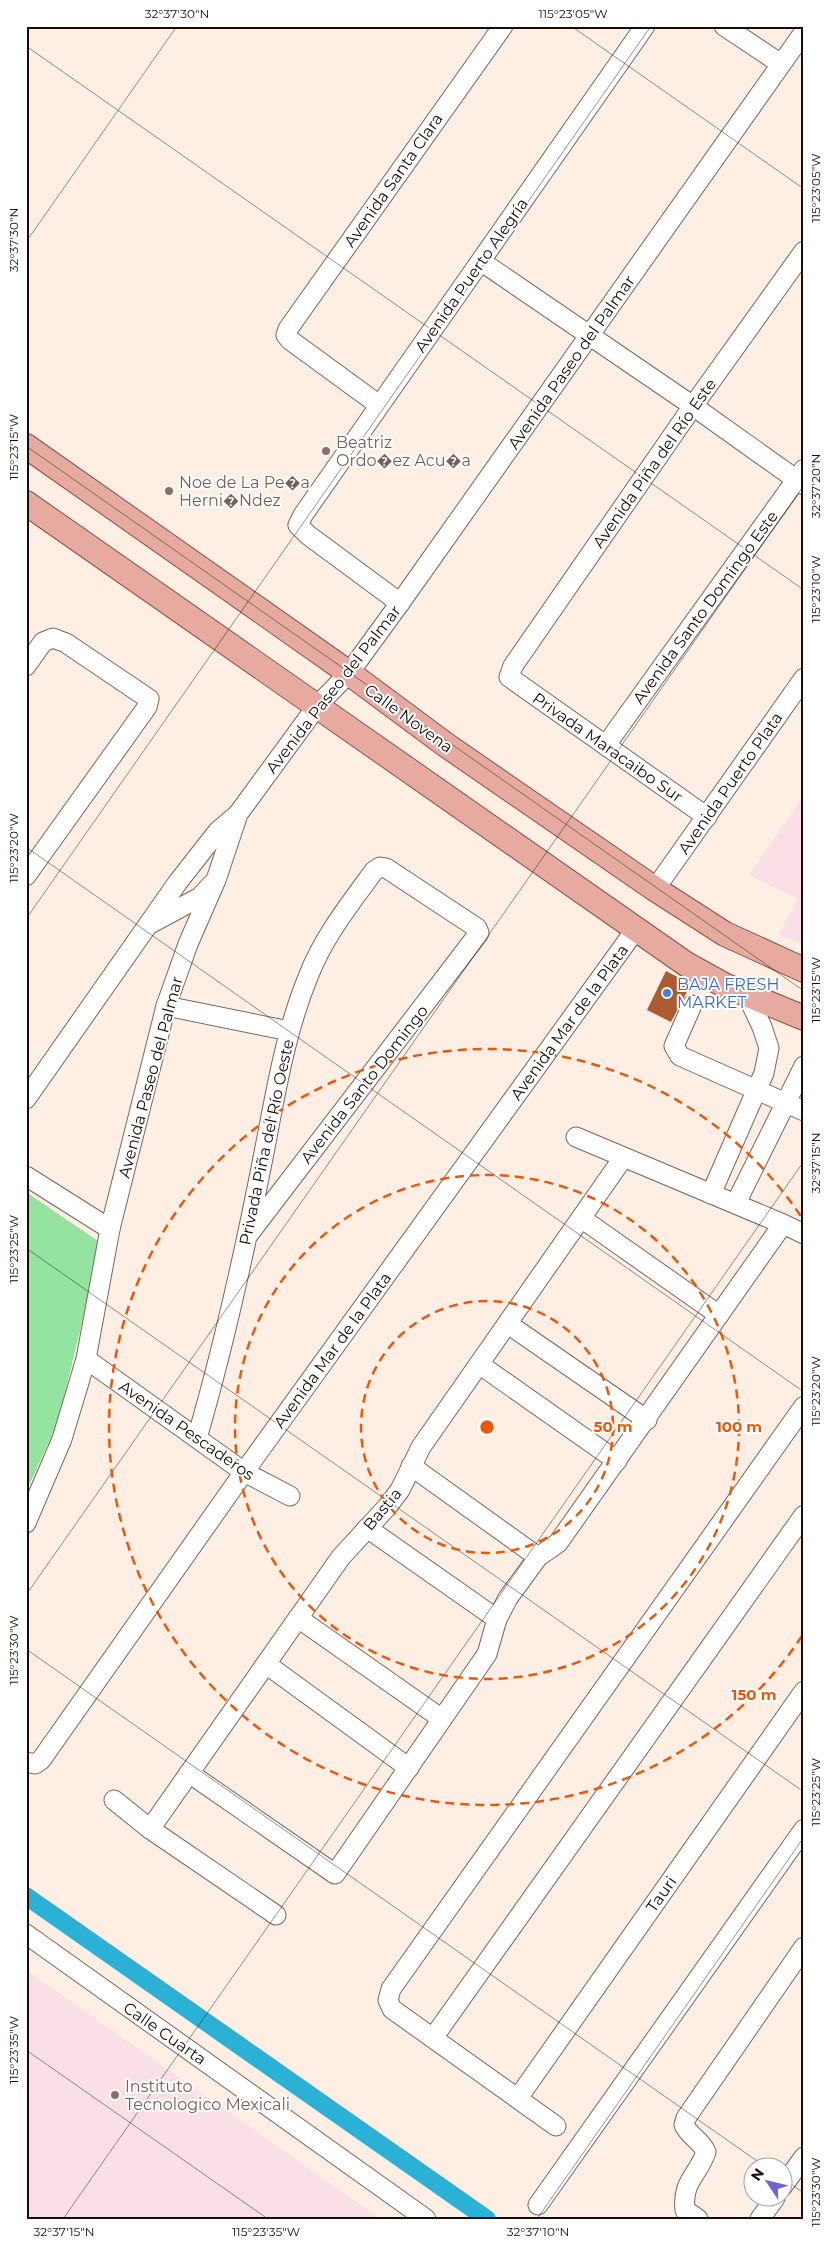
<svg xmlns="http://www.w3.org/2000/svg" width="830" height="2245" viewBox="0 0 830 2245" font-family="Montserrat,sans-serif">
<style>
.education{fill:#fae0e6}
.green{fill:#94e3a0}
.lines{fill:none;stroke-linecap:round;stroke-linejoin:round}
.canal{stroke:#2bb0d6;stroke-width:18}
.building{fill:#ad5b30}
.minor-casing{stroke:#7e6659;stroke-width:21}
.major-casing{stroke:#924e42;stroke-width:26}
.minor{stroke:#fff;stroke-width:19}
.major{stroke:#e6aaa0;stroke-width:24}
.ticks{fill:none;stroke:#160d08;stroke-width:1;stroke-opacity:0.45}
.ring{fill:none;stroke:#e8590c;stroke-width:2.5;stroke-dasharray:9 6}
.education-dot{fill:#8d6e63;stroke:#fff;stroke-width:2}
.shop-dot{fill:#3f7fe0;stroke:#fff;stroke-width:2}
.labels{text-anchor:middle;stroke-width:4;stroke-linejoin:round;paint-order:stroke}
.street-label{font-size:16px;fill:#160d08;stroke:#fff}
.education-label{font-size:16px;fill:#785e54;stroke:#fff;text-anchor:start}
.shop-label{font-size:16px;fill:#366cbe;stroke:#fff;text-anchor:start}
.centre{fill:#e8590c;stroke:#fff;stroke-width:2.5}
.ring-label{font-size:15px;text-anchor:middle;font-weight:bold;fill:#e8590c;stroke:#fff;stroke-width:4;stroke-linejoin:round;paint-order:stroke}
.neatline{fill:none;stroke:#160d08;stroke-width:2}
.ticks-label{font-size:12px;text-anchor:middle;fill:#160d08}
</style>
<rect width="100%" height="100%" fill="#ffeee4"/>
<g class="education">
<polygon points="804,796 804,945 779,934 798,899 749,875"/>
<polygon points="26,1970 381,2219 26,2219"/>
</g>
<polygon class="green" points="26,1192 101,1243 58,1422 26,1492"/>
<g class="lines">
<polyline class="canal" points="26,1896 487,2219"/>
</g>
<polygon class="building" points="666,971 691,984 671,1022 647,1010"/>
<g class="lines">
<defs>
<g id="minor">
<polyline points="724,26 781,64"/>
<polyline points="482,262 693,406 804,485"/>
<polyline points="379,405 290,340 286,335 288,329 503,26"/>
<path d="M400 603 308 535 298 525 303 515C416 351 532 190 645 26"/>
<polyline points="26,666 43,642 53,638 66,643 149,699 147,707 26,876"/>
<polyline points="606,745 804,469"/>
<polyline points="707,817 509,677 513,666 693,406 804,251"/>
<polyline points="655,889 804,678"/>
<polyline points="152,923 200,897 212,884"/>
<polyline points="692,1005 674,1046 680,1056 804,1111"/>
<polyline points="166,1006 289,1031"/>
<polyline points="26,1099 178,882 218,831 237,815"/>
<polyline points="26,1176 110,1229"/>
<polyline points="711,1194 764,1073 769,1048 762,1027 747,995"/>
<polyline points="736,1203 804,1066"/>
<polyline points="581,1218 719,1315"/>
<polyline points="783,1224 804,1234"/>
<polyline points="508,1324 647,1420"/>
<polyline points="86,1359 244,1472 290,1496"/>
<polyline points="479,1364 617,1461"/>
<path d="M197 1438C223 1349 243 1259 261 1168 274 1104 283 1038 308 977 323 938 349 905 374 871L380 867 386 868 477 928 479 933 248 1235"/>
<polyline points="411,1466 538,1557"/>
<polyline points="26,1523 62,1439 86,1359 110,1229 166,1006 188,944 216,880 238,814 317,706 349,673 400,603 804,32"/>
<polyline points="367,1528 497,1619"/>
<polyline points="298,1618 442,1719"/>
<polyline points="266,1664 409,1768"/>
<polyline points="26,1762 35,1764 41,1760 244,1472 636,929"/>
<polyline points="189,1773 335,1874 487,1654 497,1619 508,1598 538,1557 558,1543 783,1224 576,1137"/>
<polyline points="114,1800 150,1829 276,1915"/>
<polyline points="150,1829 341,1557 387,1507 400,1490 421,1447 623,1158"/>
<polyline points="26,1934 426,2219"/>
<polyline points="433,2038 804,1515"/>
<polyline points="518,2098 804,1691"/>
<polyline points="556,2126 392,2009 388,2000 391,1989 804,1406"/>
<polyline points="782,2187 804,2157"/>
<polyline points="538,2205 804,1829"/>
<path d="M698 2219 685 2210C682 2181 697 2177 706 2152 701 2140 690 2137 684 2125L686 2118 804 1947"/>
<polyline points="760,2219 775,2198"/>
</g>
<g id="major">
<polyline points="26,446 349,673 446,745 655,889 725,934 804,970"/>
<polyline points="26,503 686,964 724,985 804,1018"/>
</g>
</defs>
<use href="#minor" class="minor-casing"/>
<use href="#major" class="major-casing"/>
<use href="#minor" class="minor"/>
<use href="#major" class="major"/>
</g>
<path class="ticks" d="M571 26 804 189M26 46 804 590M26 242 177 26M26 446 804 991M26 847 804 1392M26 919 651 26M26 1248 804 1792M26 1595 804 485M26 1649 767 2168M26 2050 268 2219M782 2178 804 2193M63 2219 804 1161M537 2219 804 1837"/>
<g class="ring">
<circle cx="487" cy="1427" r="126"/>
<circle cx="487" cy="1427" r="252"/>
<path d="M802 1636A378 378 0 1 1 802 1218"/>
</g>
<g class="education-dot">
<circle cx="326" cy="451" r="5"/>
<circle cx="169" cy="491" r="5"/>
<circle cx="115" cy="2095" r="5"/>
</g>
<circle class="shop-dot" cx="667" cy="993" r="5"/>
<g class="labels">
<g class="street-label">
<text transform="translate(393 180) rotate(-55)" y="6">Avenida Santa Clara</text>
<text transform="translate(471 275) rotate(-55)" y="6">Avenida Puerto Alegría</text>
<text transform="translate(571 362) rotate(-55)" y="6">Avenida Paseo del Palmar</text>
<text transform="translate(654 463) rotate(-55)" y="6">Avenida Piña del Río Este</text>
<text transform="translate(705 607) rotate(-54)" y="6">Avenida Santo Domingo Este</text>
<text transform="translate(333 689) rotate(-52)" y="6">Avenida Paseo del Palmar</text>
<text transform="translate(409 718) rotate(36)" y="6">Calle Novena</text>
<text transform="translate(608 747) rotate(35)" y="6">Privada Maracaibo Sur</text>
<text transform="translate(730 783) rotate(-55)" y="6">Avenida Puerto Plata</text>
<text transform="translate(569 1022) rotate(-54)" y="6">Avenida Mar de la Plata</text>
<text transform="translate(150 1077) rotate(-75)" y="6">Avenida Paseo del Palmar</text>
<text transform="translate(364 1084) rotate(-52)" y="6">Avenida Santo Domingo</text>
<text transform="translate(266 1142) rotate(-78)" y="6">Privada Piña del Río Oeste</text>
<text transform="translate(332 1350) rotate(-54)" y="6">Avenida Mar de la Plata</text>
<text transform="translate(187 1430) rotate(35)" y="6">Avenida Pescaderos</text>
<text transform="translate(382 1509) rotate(-50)" y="6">Bastia</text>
<text transform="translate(661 1894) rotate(-55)" y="6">Tauri</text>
<text transform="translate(165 2033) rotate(35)" y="6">Calle Cuarta</text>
</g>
<g class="education-label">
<text x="336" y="448">Beatriz<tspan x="336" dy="18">Ordo�ez Acu�a</tspan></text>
<text x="179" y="488">Noe de La Pe�a<tspan x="179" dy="18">Herni�Ndez</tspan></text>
<text x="125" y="2092">Instituto<tspan x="125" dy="18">Tecnologico Mexicali</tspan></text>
</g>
<g class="shop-label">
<text x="677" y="990">BAJA FRESH<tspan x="677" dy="18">MARKET</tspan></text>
</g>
</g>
<circle cx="487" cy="1427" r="8" class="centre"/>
<g class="ring-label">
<text x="613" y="1432">50 m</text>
<text x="739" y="1432">100 m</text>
<text x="754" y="1700">150 m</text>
</g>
<rect width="830" height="2245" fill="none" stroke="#ffffff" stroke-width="55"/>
<g transform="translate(768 2182) rotate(305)"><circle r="24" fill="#ffffff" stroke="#a29e9c"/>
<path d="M0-4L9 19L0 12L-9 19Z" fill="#7360da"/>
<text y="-8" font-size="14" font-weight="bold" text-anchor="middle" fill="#160d08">N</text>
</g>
<rect x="28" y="28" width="774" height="2190" class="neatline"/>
<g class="ticks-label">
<text x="177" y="18">32°37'30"N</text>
<text x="573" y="18">115°23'05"W</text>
<text transform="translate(816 188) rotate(-90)" y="4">115°23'05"W</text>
<text transform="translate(14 240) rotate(-90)" y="4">32°37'30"N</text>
<text transform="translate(14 447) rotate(-90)" y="4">115°23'15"W</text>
<text transform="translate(816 486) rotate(-90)" y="4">32°37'20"N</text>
<text transform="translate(816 589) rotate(-90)" y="4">115°23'10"W</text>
<text transform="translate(14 848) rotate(-90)" y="4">115°23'20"W</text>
<text transform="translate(816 990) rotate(-90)" y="4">115°23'15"W</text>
<text transform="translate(816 1163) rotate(-90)" y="4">32°37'15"N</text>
<text transform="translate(14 1249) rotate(-90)" y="4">115°23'25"W</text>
<text transform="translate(816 1391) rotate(-90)" y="4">115°23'20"W</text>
<text transform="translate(14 1650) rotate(-90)" y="4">115°23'30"W</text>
<text transform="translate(816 1792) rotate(-90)" y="4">115°23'25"W</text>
<text transform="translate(14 2050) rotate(-90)" y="4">115°23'35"W</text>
<text transform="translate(816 2192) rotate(-90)" y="4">115°23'30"W</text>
<text x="64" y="2236">32°37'15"N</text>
<text x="266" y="2236">115°23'35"W</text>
<text x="538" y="2236">32°37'10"N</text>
</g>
</svg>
